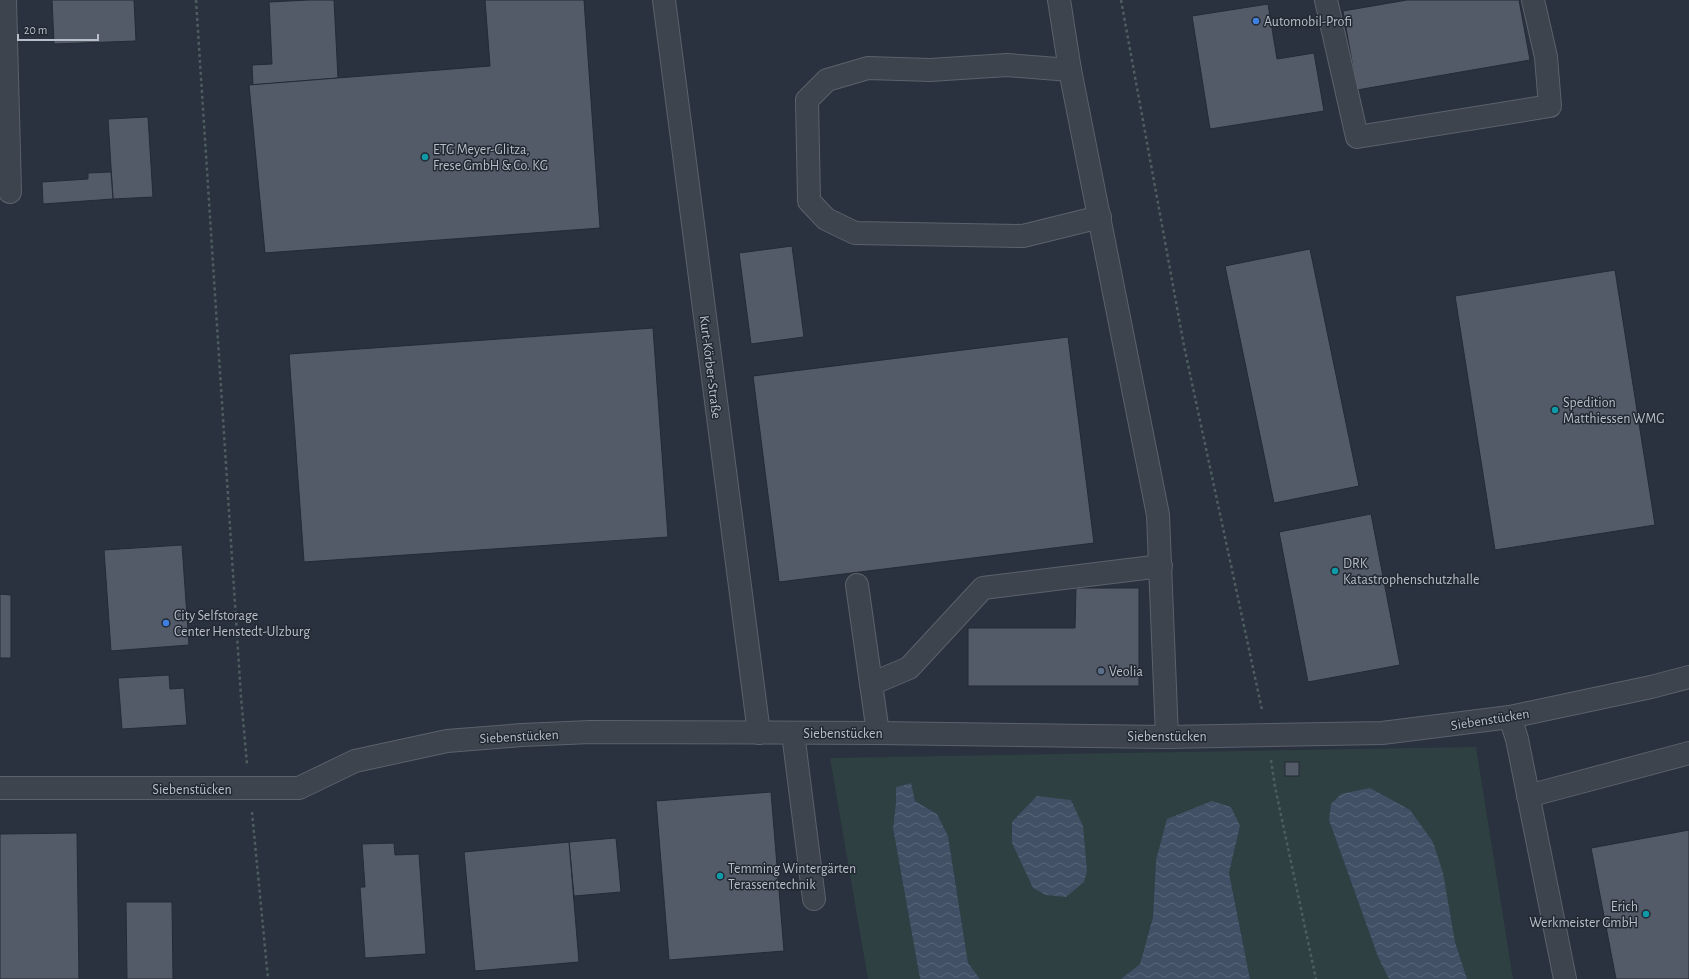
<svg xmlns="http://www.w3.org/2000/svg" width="1689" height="979" viewBox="0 0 1689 979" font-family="'Alegreya Sans',sans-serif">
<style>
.green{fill:#2e4041}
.water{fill:url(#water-waves)}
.building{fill:#535b68;stroke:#242b35}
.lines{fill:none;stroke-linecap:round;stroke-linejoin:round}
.minor-casing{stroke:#5b626c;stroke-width:24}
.path{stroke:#4d5d60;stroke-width:2.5;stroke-dasharray:3 3;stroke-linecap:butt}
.minor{stroke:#3d444e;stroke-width:22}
.shop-dot{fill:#3f7fe0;stroke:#222933;stroke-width:1.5}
.culture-dot{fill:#0f9aa8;stroke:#222933;stroke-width:1.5}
.service-dot{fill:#5c6f8a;stroke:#222933;stroke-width:1.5}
.labels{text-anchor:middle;stroke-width:3;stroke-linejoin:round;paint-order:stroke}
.poi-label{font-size:14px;fill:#b9bfc9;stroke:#222933;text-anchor:start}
.street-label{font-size:14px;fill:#b9bfc9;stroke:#222933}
</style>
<defs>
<pattern id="water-waves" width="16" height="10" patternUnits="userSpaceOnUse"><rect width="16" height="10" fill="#415065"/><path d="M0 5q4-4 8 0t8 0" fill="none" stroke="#5a677a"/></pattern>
</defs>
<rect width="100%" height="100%" fill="#29323e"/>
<polygon class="green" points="1476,747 1513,979 1467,979 1455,942 1329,820 1378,957 1389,979 1250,979 1229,873 1240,826 1156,860 1153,917 1140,964 1121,979 980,979 968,963 948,836 937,814 915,801 910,783 896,787 896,802 893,828 920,979 868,979 830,758"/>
<g class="water">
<polygon points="911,783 915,801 937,814 948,836 968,963 980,979 920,979 893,828 896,802 896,787"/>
<polygon points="1370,788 1410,810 1433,842 1443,873 1455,942 1467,979 1389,979 1378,957 1329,820 1331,804 1341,794"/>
<polygon points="1037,796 1071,800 1083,826 1087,871 1084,882 1066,897 1046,895 1033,888 1012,843 1012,822"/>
<polygon points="1212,801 1231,807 1240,826 1229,873 1250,979 1121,979 1140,964 1153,917 1156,860 1167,819"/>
</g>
<g class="building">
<polygon points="52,0 134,0 136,41 54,44"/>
<polygon points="309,0 334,0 338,78 253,85 252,65 272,64 269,2"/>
<polygon points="485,0 584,0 600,228 265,253 249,85 490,66"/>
<polygon points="1407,0 1519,0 1530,60 1357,90 1343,11"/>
<polygon points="1268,4 1277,59 1314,53 1324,111 1210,129 1192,16"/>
<polygon points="148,117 153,197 113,199 108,119"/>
<polygon points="111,172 113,199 43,204 42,182 88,179 88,173"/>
<polygon points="792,246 804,337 751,344 739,253"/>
<polygon points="1310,249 1359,486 1274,503 1225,266"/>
<polygon points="1615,270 1655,525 1495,550 1455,296"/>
<polygon points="653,328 668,537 304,562 289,354"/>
<polygon points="1068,337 1094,543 779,582 753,376"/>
<polygon points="1371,514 1400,665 1308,682 1279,532"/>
<polygon points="182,545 189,645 111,651 104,550"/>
<polygon points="1076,588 1139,588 1139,686 968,686 968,628 1075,628"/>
<polygon points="0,594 11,595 11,658 0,658"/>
<polygon points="169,675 170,689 184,688 187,725 122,729 118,678"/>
<rect x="1285" y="762" width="14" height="14"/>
<polygon points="771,792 784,951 669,960 656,801"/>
<polygon points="1689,830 1689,979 1616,979 1591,848"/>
<polygon points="77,833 79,979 0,979 0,834"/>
<polygon points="616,838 621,892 574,896 569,842"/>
<polygon points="569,842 579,962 475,971 464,852"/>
<polygon points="394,843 395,855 419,854 426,954 365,958 360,887 365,887 362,844"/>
<polygon points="126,902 172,902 173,979 127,979"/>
</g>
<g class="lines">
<defs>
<g id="minor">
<polyline points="5,0 10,192"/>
<polyline points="664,0 759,733"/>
<polyline points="1059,0 1070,70 1158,515 1167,737"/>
<polyline points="1326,0 1357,137 1550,106 1546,57 1533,0"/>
<polyline points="1070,70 1007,65 930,70 868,68 827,80 807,100 809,201 826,219 855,233 1023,236 1100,217"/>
<polyline points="857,585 878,733"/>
<polyline points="871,684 909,668 983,588 1161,566"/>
<polyline points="1510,717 1517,739 1565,979"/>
<polyline points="793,733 814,899"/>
<polyline points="0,788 299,788 355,761 447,741 522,735 590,732 878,733 1167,737 1382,733 1510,717 1651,687 1689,677"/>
<polyline points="1528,796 1689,753"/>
</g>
</defs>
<use href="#minor" class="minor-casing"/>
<g class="path">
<polyline points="196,0 241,697 247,764"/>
<polyline points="1121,0 1184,346 1262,710"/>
<polyline points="1271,760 1275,787 1316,979"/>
<polyline points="252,812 268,979"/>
</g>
<use href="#minor" class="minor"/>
</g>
<g class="shop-dot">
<circle cx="1256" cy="21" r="4"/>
<circle cx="166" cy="623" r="4"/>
</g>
<g class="culture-dot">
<circle cx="425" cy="157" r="4"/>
<circle cx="1555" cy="410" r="4"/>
<circle cx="1335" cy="571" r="4"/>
<circle cx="720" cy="876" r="4"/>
<circle cx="1646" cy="914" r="4"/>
</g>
<circle class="service-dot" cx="1101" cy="671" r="4"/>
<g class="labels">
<g class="poi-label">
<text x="1264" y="26">Automobil-Profi</text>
<text x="433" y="154">ETG Meyer-Glitza,<tspan x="433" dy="16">Frese GmbH &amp; Co. KG</tspan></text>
<text x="1563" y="407">Spedition<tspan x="1563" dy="16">Matthiessen WMG</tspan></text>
<text x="1343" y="568">DRK<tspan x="1343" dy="16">Katastrophenschutzhalle</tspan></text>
<text x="174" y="620">City Selfstorage<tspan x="174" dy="16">Center Henstedt-Ulzburg</tspan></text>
<text x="1109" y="676">Veolia</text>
<text x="728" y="873">Temming Wintergärten<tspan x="728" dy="16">Terassentechnik</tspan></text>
<text x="1638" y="911" text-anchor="end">Erich<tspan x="1638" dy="16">Werkmeister GmbH</tspan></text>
</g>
<g class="street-label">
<text transform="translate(711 367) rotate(83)" y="5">Kurt-Körber-Straße</text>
<text transform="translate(1490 719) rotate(-9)" y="5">Siebenstücken</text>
<text x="843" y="738">Siebenstücken</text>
<text transform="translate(519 736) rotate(-3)" y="5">Siebenstücken</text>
<text x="1167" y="741">Siebenstücken</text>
<text x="192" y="794">Siebenstücken</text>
</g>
</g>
<path d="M18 34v6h80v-6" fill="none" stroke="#b9bfc9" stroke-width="2"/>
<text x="24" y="34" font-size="12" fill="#b9bfc9" stroke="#222933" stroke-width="3" paint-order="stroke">20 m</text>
</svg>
